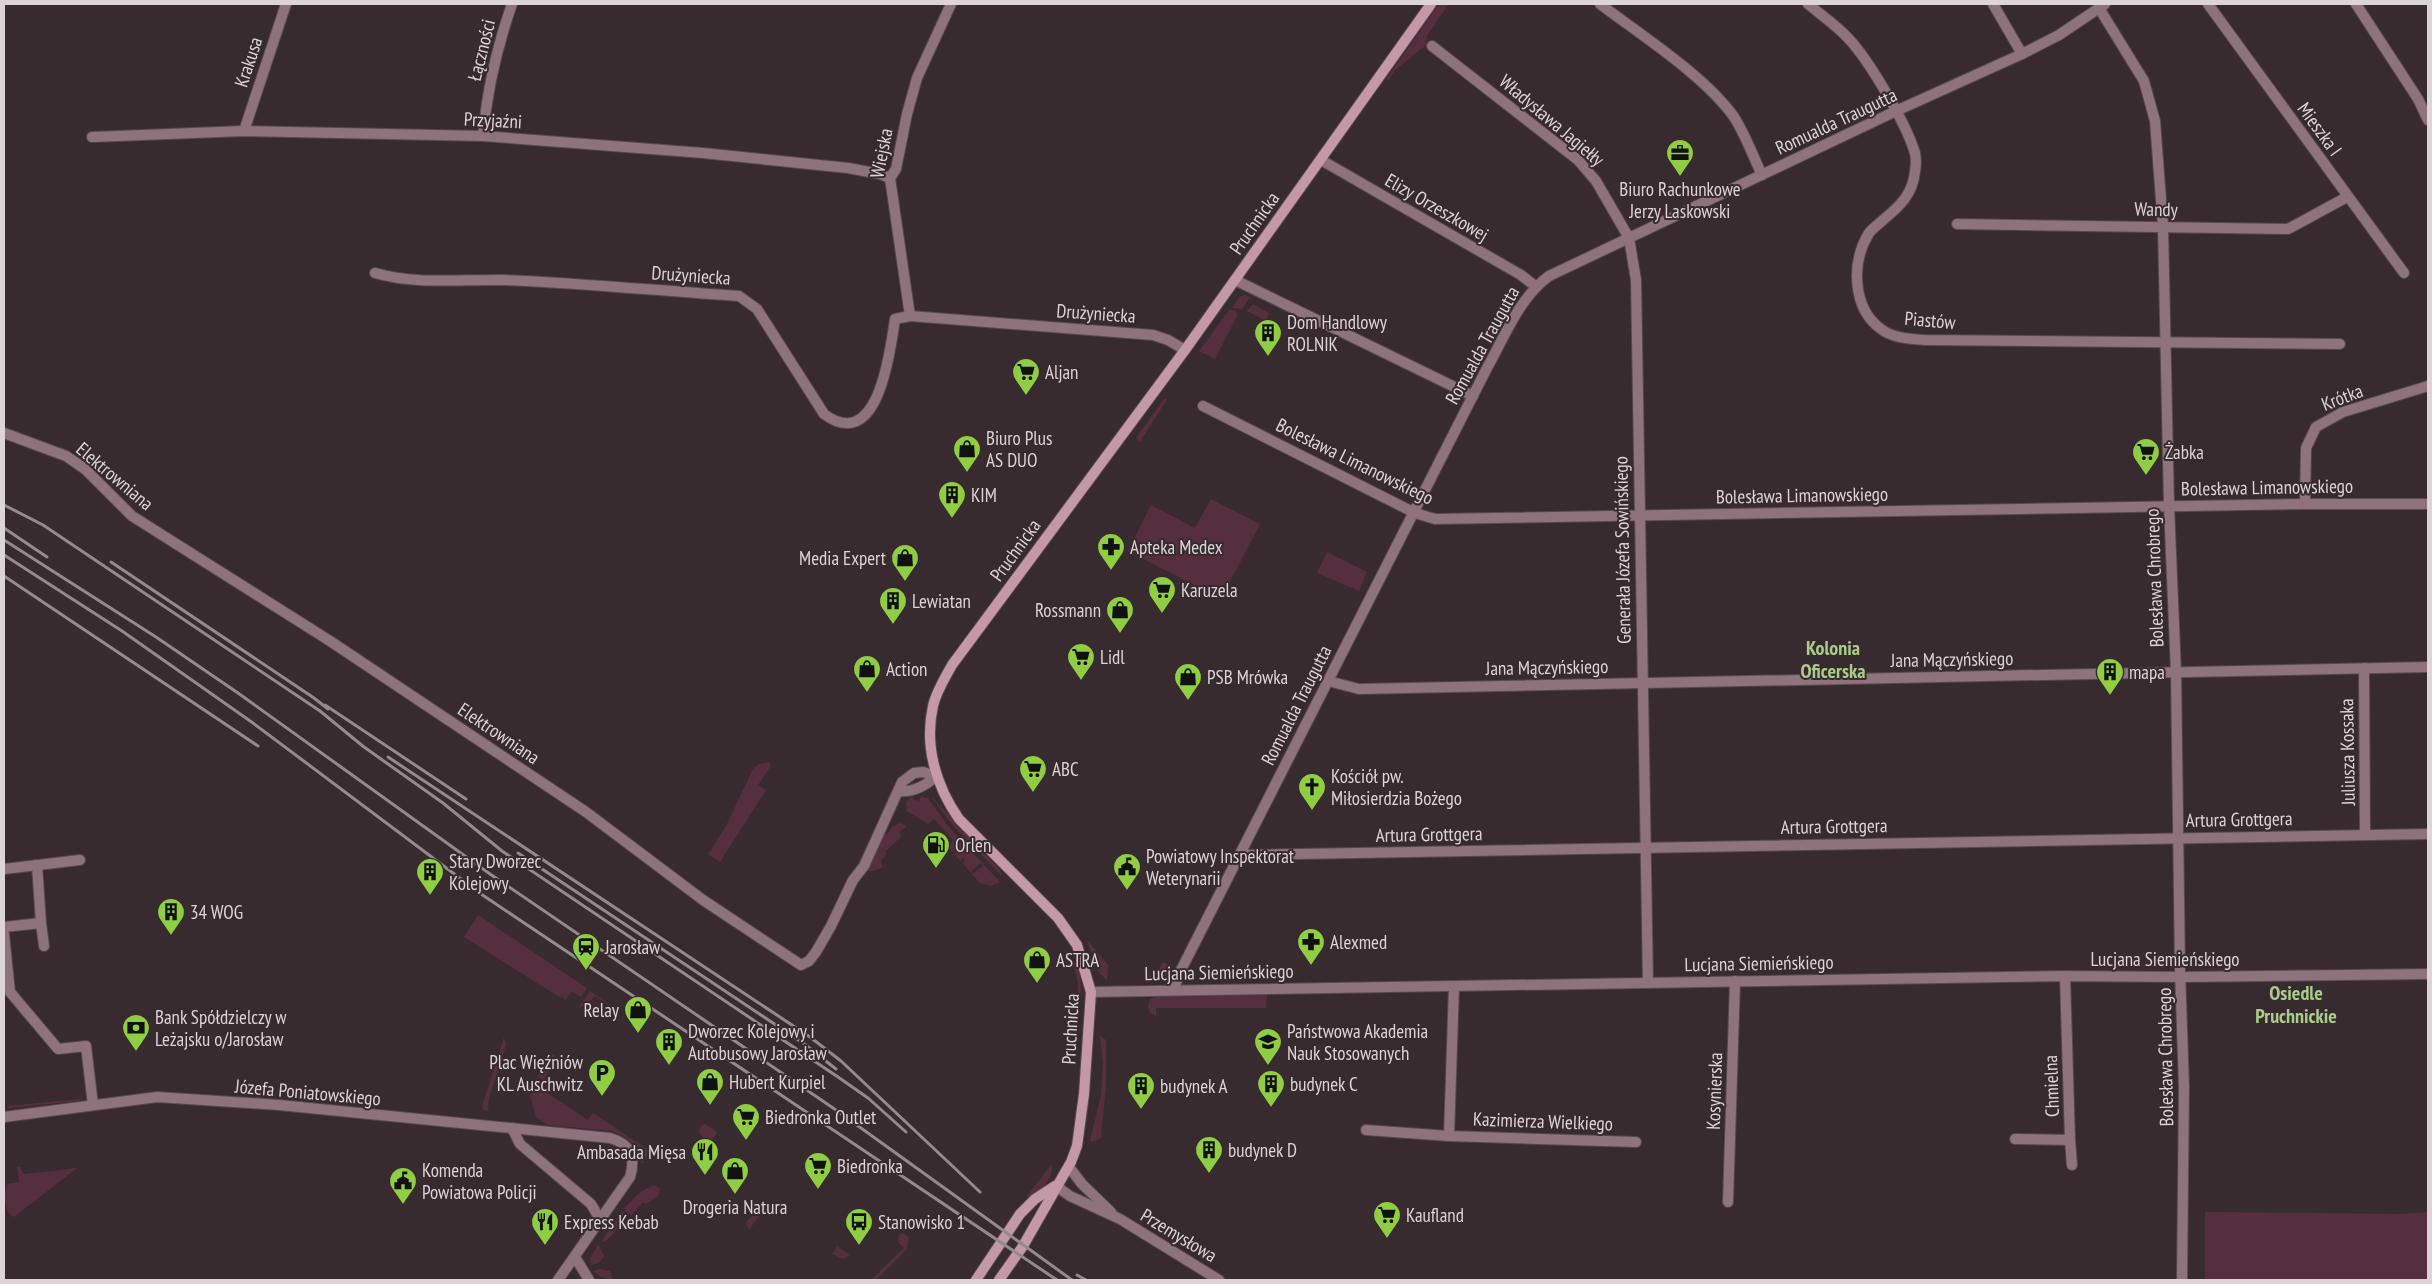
<svg xmlns="http://www.w3.org/2000/svg" width="2432" height="1284" viewBox="0 0 2432 1284" font-family="'PT Sans Narrow',sans-serif">
<style>
.green{fill:#562f3e}
.lines{fill:none;stroke-linecap:round;stroke-linejoin:round}
.minor-casing{stroke:#55494d;stroke-width:12}
.tertiary-casing{stroke:#55494d;stroke-width:12}
.secondary-casing{stroke:#55494d;stroke-width:12}
.minor{stroke:#8e727c;stroke-width:10}
.tertiary{stroke:#8e727c;stroke-width:10}
.secondary{stroke:#c498a7;stroke-width:10}
.rail{stroke:#938a8d;stroke-width:3}
.labels{text-anchor:middle;stroke-width:4;stroke-linejoin:round;paint-order:stroke}
.street-label{font-size:19px;fill:#dcd4d6;stroke:#372b2f}
.poi-label{font-size:19px;fill:#dcd4d6;stroke:#372b2f;text-anchor:start}
.neighbourhood-label{font-size:20px;font-weight:bold;fill:#a9cd88;stroke:#372b2f}
</style>
<rect width="100%" height="100%" fill="#372b2f"/>
<g class="green">
<polygon points="1439,4 1449,4 1427,35 1426,45 1395,70 1388,81 1387,78"/>
<polygon points="1245,295 1250,297 1242,309 1232,308 1239,297"/>
<polygon points="1253,304 1269,313 1266,321 1247,311"/>
<polygon points="1229,310 1234,310 1238,314 1215,359 1199,351"/>
<polygon points="1165,398 1167,399 1140,442 1136,438"/>
<polygon points="1211,499 1260,524 1221,599 1128,551 1151,505 1195,528"/>
<polygon points="1327,552 1367,572 1359,591 1317,573"/>
<polygon points="769,762 771,766 758,785 766,790 720,862 708,854 726,826 753,769 759,764"/>
<polygon points="930,795 1000,870 1002,876 953,826"/>
<polygon points="913,796 913,799 919,801 921,796 928,798 948,826 1000,882 990,886 980,883 972,874 983,866 980,863 971,873 963,863 965,860 963,858 960,861 954,854 959,851 956,847 952,852 948,847 953,840 934,819 928,824 907,811 906,802"/>
<polygon points="900,823 907,826 899,833 902,836 885,852 887,854 881,860 882,868 874,871 868,871 884,833 887,834 892,827"/>
<polygon points="478,915 587,988 581,997 571,991 566,1000 556,995 464,937"/>
<polygon points="1086,939 1108,965 1107,981 1099,972"/>
<path d="M1072 960C1081 967 1084 995 1078 1005V982Z"/>
<path d="M1163 962 1173 967C1168 977 1157 983 1146 982V976L1156 975Z"/>
<polygon points="590,991 618,1010 612,1018 604,1013 609,1005 595,996 587,1005 578,1008"/>
<polygon points="1267,995 1266,1008 1156,1008 1156,1016 1150,1013 1148,1007 1150,999 1156,997"/>
<polygon points="1100,1036 1106,1040 1106,1084 1101,1138 1092,1142 1090,1141 1101,1095 1103,1063"/>
<polygon points="504,1037 506,1045 489,1098 488,1111 483,1110 482,1106"/>
<polygon points="554,1054 555,1057 544,1080 537,1077 546,1058"/>
<path d="M535 1082 543 1086 541 1089 588 1120 593 1113 650 1151 642 1164C638 1146 629 1137 612 1131L557 1126 548 1125 536 1117 530 1096Z"/>
<polygon points="81,1099 80,1101 8,1108 9,1106"/>
<polygon points="705,1124 717,1132 710,1144 699,1133 701,1125"/>
<path d="M1051 1165C1055 1178 1040 1190 1031 1199L1027 1196Z"/>
<path d="M17 1167H20L24 1174 77 1168 14 1217C3 1212 4 1194 7 1184L19 1182Z"/>
<polygon points="654,1185 660,1189 658,1196 646,1204 643,1202 631,1216 624,1209 640,1192"/>
<polygon points="622,1211 629,1218 606,1241 601,1242"/>
<polygon points="2205,1212 2401,1214 2428,1212 2428,1280 2205,1280"/>
<polygon points="752,1216 759,1216 749,1230 746,1222"/>
<polygon points="902,1233 909,1237 907,1249 876,1280 871,1280 904,1248 898,1242 899,1235"/>
<polygon points="598,1244 604,1256 599,1263 591,1265 590,1259"/>
<polygon points="837,1246 850,1255 843,1259 832,1254"/>
<polygon points="600,1269 610,1271 613,1280 601,1277 593,1271"/>
</g>
<g class="lines">
<defs>
<g id="minor">
<path d="M1600 4C1641 35 1705 76 1734 117 1745 134 1753 156 1762 175"/>
<path d="M1808 4C1821 15 1836 25 1848 38 1869 60 1906 123 1915 153 1916 158 1916 166 1915 171 1913 194 1900 206 1883 220 1879 224 1873 228 1869 233 1851 262 1852 308 1881 329 1892 338 1911 339 1925 340L2340 344"/>
<polyline points="1993,4 2022,54"/>
<polyline points="2208,4 2404,273"/>
<polyline points="2099,8 2144,81 2155,121 2163,226 2169,506 2176,672 2180,970 2184,1087 2182,1280"/>
<polyline points="1432,46 1578,160 1596,181 1629,238 1636,280 1648,983"/>
<polyline points="244,131 286,4"/>
<path d="M483 136C487 90 497 47 512 4"/>
<polyline points="92,137 244,131 483,136 703,153 848,168 880,174 890,178"/>
<polyline points="1321,160 1521,275 1535,286"/>
<polyline points="1957,224 2288,229 2347,197"/>
<path d="M375 273C416 285 462 279 504 280 582 283 661 291 739 296L757 309 824 414C878 454 890 353 895 319L910 316 1153 335 1168 340 1185 350"/>
<polyline points="1235,280 1473,396"/>
<polyline points="910,316 890,178 896,169 907,114 917,78 951,4"/>
<polyline points="1203,406 1415,513 1435,519 2305,504 2428,504"/>
<path d="M4 433 66 456 85 469 132 516 330 641 586 812 703 900 801 965 809 961 816 952 831 926 853 880 864 866 902 782 914 773 923 772 936 776C927 785 912 793 899 791"/>
<polyline points="2305,504 2306,448 2316,427 2343,412 2428,386"/>
<polyline points="2364,668 2365,835"/>
<polyline points="1328,681 1359,689 2428,667"/>
<polyline points="1240,855 2428,834"/>
<polyline points="4,869 80,860"/>
<polyline points="41,923 44,946"/>
<polyline points="4,927 41,923 37,865"/>
<polyline points="4,934 10,992 58,1049 86,1046 93,1105"/>
<path d="M1174 990 1179 974 1487 368C1505 336 1519 298 1549 276L1896 111 2022 54 2059 35 2105 4"/>
<polyline points="1091,992 2065,976 2181,977 2428,974"/>
<path d="M4 1117 157 1097 279 1105 610 1138C631 1144 636 1157 630 1177L558 1280"/>
<polyline points="512,1128 520,1144 591,1204 601,1221"/>
<polyline points="1366,1130 1449,1136 1636,1142"/>
<polyline points="1449,1136 1454,986"/>
<polyline points="2015,1139 2070,1140 2065,976"/>
<polyline points="2070,1140 2072,1165"/>
<polyline points="1069,1167 1082,1184 1111,1212"/>
<polyline points="1056,1186 1070,1196 1120,1219 1219,1280"/>
<polyline points="1728,1202 1735,981"/>
<polyline points="575,1257 589,1280"/>
</g>
<polyline id="tertiary" points="2356,4 2418,99 2428,120"/>
<g id="secondary">
<polyline points="976,1280 1020,1214 1035,1199 1055,1186"/>
<path d="M999 1280 1023 1246 1071 1162 1077 1146 1084 1094 1091 992 1077 945 1058 918 959 819C936 786 924 746 933 706 936 692 945 678 952 665L1185 350 1431 4"/>
</g>
</defs>
<use href="#minor" class="minor-casing"/>
<use href="#tertiary" class="tertiary-casing"/>
<use href="#secondary" class="secondary-casing"/>
<use href="#minor" class="minor"/>
<use href="#tertiary" class="tertiary"/>
<use href="#secondary" class="secondary"/>
<g class="rail">
<polyline points="4,505 43,525 320,711 364,747 443,803 502,851 838,1077 868,1098 906,1132"/>
<polyline points="4,528 47,557"/>
<polyline points="4,540 156,637 238,693 490,874 836,1110 1072,1280"/>
<polyline points="4,555 122,631 253,723 481,894 1057,1280"/>
<polyline points="111,562 314,698 328,709"/>
<polyline points="4,576 258,746"/>
<polyline points="325,705 466,799"/>
<polyline points="388,757 810,1037 841,1061 980,1192"/>
<polyline points="518,853 803,1043 836,1069"/>
<polyline points="1077,1275 1086,1280"/>
</g>
</g>
<defs>
<symbol id="office-pin" viewBox="-11 -11 22 30"><path d="M0 17L-7.5 6A9.5 9.5 0 1 1 7.5 6Z" fill="#8fcd42" stroke="#372b2f"/><path d="M-6-3h4V-5.5h4V-3h4V5H-6ZM-1-4.5V-3h2v-1.5ZM-6 0V1H6V0Z" fill="#111"/></symbol>
<symbol id="building-pin" viewBox="-11 -11 22 30"><path d="M0 17L-7.5 6A9.5 9.5 0 1 1 7.5 6Z" fill="#8fcd42" stroke="#372b2f"/><path d="M-4-6H4V6H1V3H-1V6H-4ZM-2.5-4.3h1.7v1.8h-1.7ZM.8-4.3h1.7v1.8H.8ZM-2.5-1h1.7V.8h-1.7ZM.8-1h1.7V.8H.8Z" fill="#111"/></symbol>
<symbol id="supermarket-pin" viewBox="-11 -11 22 30"><path d="M0 17L-7.5 6A9.5 9.5 0 1 1 7.5 6Z" fill="#8fcd42" stroke="#372b2f"/><path d="M-6-5.5h2.5l.6 2H6L4.5 2H-2.5L-4.4-4H-6ZM-1.5 3.2a1.3 1.3 0 1 0 .1 0ZM3 3.2a1.3 1.3 0 1 0 .1 0Z" fill="#111"/></symbol>
<symbol id="shop-pin" viewBox="-11 -11 22 30"><path d="M0 17L-7.5 6A9.5 9.5 0 1 1 7.5 6Z" fill="#8fcd42" stroke="#372b2f"/><path d="M-5-2.5h2.3a2.7 3.5 0 0 1 5.4 0H5L5.5 6h-11ZM-1.5-2.5h3a1.5 2.3 0 0 0-3 0Z" fill="#111"/></symbol>
<symbol id="pharmacy-pin" viewBox="-11 -11 22 30"><path d="M0 17L-7.5 6A9.5 9.5 0 1 1 7.5 6Z" fill="#8fcd42" stroke="#372b2f"/><path d="M-2-6h4v4h4v4h-4v4h-4v-4h-4v-4h4Z" fill="#111"/></symbol>
<symbol id="church-pin" viewBox="-11 -11 22 30"><path d="M0 17L-7.5 6A9.5 9.5 0 1 1 7.5 6Z" fill="#8fcd42" stroke="#372b2f"/><path d="M-1.2-6h2.4v3.5h3.3v2.4h-3.3V6h-2.4V-.1h-3.3v-2.4h3.3Z" fill="#111"/></symbol>
<symbol id="fuel-pin" viewBox="-11 -11 22 30"><path d="M0 17L-7.5 6A9.5 9.5 0 1 1 7.5 6Z" fill="#8fcd42" stroke="#372b2f"/><path d="M-5.5-6h7V0h2V4h1.3V-2.5L3-4.5l.8-.8L6-3V5H2.5V1h-1V6h-7ZM-4.2-4.7v3.2H.2V-4.7Z" fill="#111"/></symbol>
<symbol id="civic-pin" viewBox="-11 -11 22 30"><path d="M0 17L-7.5 6A9.5 9.5 0 1 1 7.5 6Z" fill="#8fcd42" stroke="#372b2f"/><path d="M-.6-6.5H3V-4.5H.6V-3L4-1V1h2V6H-6V1h2V-1L-.6-3ZM-1.2 2.5V6h2.4V2.5Z" fill="#111"/></symbol>
<symbol id="station-pin" viewBox="-11 -11 22 30"><path d="M0 17L-7.5 6A9.5 9.5 0 1 1 7.5 6Z" fill="#8fcd42" stroke="#372b2f"/><path d="M-3-6H3Q5-6 5-4V2Q5 4 3 4L4.5 6H3L1.5 4h-3L-3 6H-4.5L-3 4Q-5 4-5 2V-4Q-5-6-3-6ZM-3.5-4v3h7v-3ZM-3.5 1v1.5H-2V1ZM2 1v1.5H3.5V1Z" fill="#111"/></symbol>
<symbol id="bank-pin" viewBox="-11 -11 22 30"><path d="M0 17L-7.5 6A9.5 9.5 0 1 1 7.5 6Z" fill="#8fcd42" stroke="#372b2f"/><path d="M-6-4H6V4H-6ZM0-2.3a2.3 2.3 0 1 0 0 4.6a2.3 2.3 0 1 0 0-4.6Z" fill="#111"/></symbol>
<symbol id="university-pin" viewBox="-11 -11 22 30"><path d="M0 17L-7.5 6A9.5 9.5 0 1 1 7.5 6Z" fill="#8fcd42" stroke="#372b2f"/><path d="M0-5L7-2L0 1L-7-2ZM-4 1L0 2.5L4 1V4Q0 6-4 4Z" fill="#111"/></symbol>
<symbol id="parking-pin" viewBox="-11 -11 22 30"><path d="M0 17L-7.5 6A9.5 9.5 0 1 1 7.5 6Z" fill="#8fcd42" stroke="#372b2f"/><path d="M-3.5-5.5H1a3.5 3.5 0 0 1 0 7H-1V5.5H-3.5ZM-1-3.4V-.6H.8a1.4 1.4 0 0 0 0-2.8Z" fill="#111"/></symbol>
<symbol id="restaurant-pin" viewBox="-11 -11 22 30"><path d="M0 17L-7.5 6A9.5 9.5 0 1 1 7.5 6Z" fill="#8fcd42" stroke="#372b2f"/><path d="M-5-6h1v4h1v-4h1v4h1v-4h1v5L-1.5 .5V6h-2V.5L-5-1ZM5-6V6H3V1.5H1.5Q1.5-4 5-6Z" fill="#111"/></symbol>
<symbol id="bus-pin" viewBox="-11 -11 22 30"><path d="M0 17L-7.5 6A9.5 9.5 0 1 1 7.5 6Z" fill="#8fcd42" stroke="#372b2f"/><path d="M-5-6H5V4H4V6H2V4H-2V6H-4V4H-5ZM-3.5-4V0h7V-4ZM-3.5 1.2v1.5H-2V1.2ZM2 1.2v1.5H3.5V1.2Z" fill="#111"/></symbol>
</defs>
<g fill-rule="evenodd">
<use href="#office-pin" x="1664" y="137" width="32" height="43"/>
<use href="#building-pin" x="1252" y="317" width="32" height="43"/>
<use href="#supermarket-pin" x="1010" y="356" width="32" height="43"/>
<use href="#shop-pin" x="951" y="433" width="32" height="43"/>
<use href="#supermarket-pin" x="2130" y="436" width="32" height="43"/>
<use href="#building-pin" x="936" y="479" width="32" height="43"/>
<use href="#pharmacy-pin" x="1095" y="531" width="32" height="43"/>
<use href="#shop-pin" x="889" y="542" width="32" height="43"/>
<use href="#supermarket-pin" x="1146" y="574" width="32" height="43"/>
<use href="#building-pin" x="877" y="585" width="32" height="43"/>
<use href="#shop-pin" x="1104" y="594" width="32" height="43"/>
<use href="#supermarket-pin" x="1065" y="641" width="32" height="43"/>
<use href="#shop-pin" x="851" y="653" width="32" height="43"/>
<use href="#building-pin" x="2094" y="656" width="32" height="43"/>
<use href="#shop-pin" x="1172" y="661" width="32" height="43"/>
<use href="#supermarket-pin" x="1017" y="753" width="32" height="43"/>
<use href="#church-pin" x="1296" y="771" width="32" height="43"/>
<use href="#fuel-pin" x="920" y="829" width="32" height="43"/>
<use href="#civic-pin" x="1111" y="851" width="32" height="43"/>
<use href="#building-pin" x="414" y="856" width="32" height="43"/>
<use href="#building-pin" x="155" y="896" width="32" height="43"/>
<use href="#pharmacy-pin" x="1295" y="926" width="32" height="43"/>
<use href="#station-pin" x="570" y="931" width="32" height="43"/>
<use href="#shop-pin" x="1021" y="944" width="32" height="43"/>
<use href="#shop-pin" x="622" y="994" width="32" height="43"/>
<use href="#bank-pin" x="120" y="1012" width="32" height="43"/>
<use href="#building-pin" x="653" y="1026" width="32" height="43"/>
<use href="#university-pin" x="1252" y="1026" width="32" height="43"/>
<use href="#parking-pin" x="586" y="1057" width="32" height="43"/>
<use href="#shop-pin" x="694" y="1066" width="32" height="43"/>
<use href="#building-pin" x="1255" y="1068" width="32" height="43"/>
<use href="#building-pin" x="1125" y="1070" width="32" height="43"/>
<use href="#supermarket-pin" x="730" y="1101" width="32" height="43"/>
<use href="#building-pin" x="1193" y="1134" width="32" height="43"/>
<use href="#restaurant-pin" x="689" y="1136" width="32" height="43"/>
<use href="#supermarket-pin" x="802" y="1150" width="32" height="43"/>
<use href="#shop-pin" x="719" y="1155" width="32" height="43"/>
<use href="#civic-pin" x="387" y="1165" width="32" height="43"/>
<use href="#supermarket-pin" x="1371" y="1199" width="32" height="43"/>
<use href="#restaurant-pin" x="529" y="1206" width="32" height="43"/>
<use href="#bus-pin" x="843" y="1206" width="32" height="43"/>
</g>
<g class="labels">
<g class="street-label">
<text transform="translate(481 50) rotate(-76)" y="7">Łączności</text>
<text transform="translate(248 62) rotate(-72)" y="7">Krakusa</text>
<text transform="translate(493 120) rotate(3)" y="7">Przyjaźni</text>
<text transform="translate(1552 120) rotate(40)" y="7">Władysława Jagiełły</text>
<text transform="translate(1836 121) rotate(-25)" y="7">Romualda Traugutta</text>
<text transform="translate(2320 129) rotate(54)" y="7">Mieszka I</text>
<text transform="translate(881 153) rotate(-79)" y="7">Wiejska</text>
<text transform="translate(1437 207) rotate(30)" y="7">Elizy Orzeszkowej</text>
<text transform="translate(2156 209) rotate(1)" y="7">Wandy</text>
<text transform="translate(1254 223) rotate(-55)" y="7">Pruchnicka</text>
<text transform="translate(691 275) rotate(4)" y="7">Drużyniecka</text>
<text transform="translate(1096 313) rotate(4)" y="7">Drużyniecka</text>
<text transform="translate(1930 320) rotate(5)" y="7">Piastów</text>
<text transform="translate(1482 345) rotate(-61)" y="7">Romualda Traugutta</text>
<text transform="translate(2342 397) rotate(-21)" y="7">Krótka</text>
<text transform="translate(1355 461) rotate(26)" y="7">Bolesława Limanowskiego</text>
<text transform="translate(115 476) rotate(40)" y="7">Elektrowniana</text>
<text transform="translate(2267 487) rotate(-1)" y="7">Bolesława Limanowskiego</text>
<text transform="translate(1802 495) rotate(-1)" y="7">Bolesława Limanowskiego</text>
<text transform="translate(1015 550) rotate(-54)" y="7">Pruchnicka</text>
<text transform="translate(1622 550) rotate(-91)" y="7">Generała Józefa Sowińskiego</text>
<text transform="translate(2154 578) rotate(-92)" y="7">Bolesława Chrobrego</text>
<text transform="translate(1952 659) rotate(-1)" y="7">Jana Mączyńskiego</text>
<text transform="translate(1547 667) rotate(-1)" y="7">Jana Mączyńskiego</text>
<text transform="translate(1296 705) rotate(-63)" y="7">Romualda Traugutta</text>
<text transform="translate(499 733) rotate(34)" y="7">Elektrowniana</text>
<text transform="translate(2347 752) rotate(-91)" y="7">Juliusza Kossaka</text>
<text transform="translate(2239 819) rotate(-1)" y="7">Artura Grottgera</text>
<text transform="translate(1834 826) rotate(-1)" y="7">Artura Grottgera</text>
<text transform="translate(1429 834) rotate(-1)" y="7">Artura Grottgera</text>
<text x="2165" y="966">Lucjana Siemieńskiego</text>
<text transform="translate(1759 963) rotate(-1)" y="7">Lucjana Siemieńskiego</text>
<text transform="translate(1219 972) rotate(-1)" y="7">Lucjana Siemieńskiego</text>
<text transform="translate(1070 1029) rotate(-87)" y="7">Pruchnicka</text>
<text transform="translate(2165 1057) rotate(-91)" y="7">Bolesława Chrobrego</text>
<text transform="translate(2051 1086) rotate(-92)" y="7">Chmielna</text>
<text transform="translate(1714 1091) rotate(-88)" y="7">Kosynierska</text>
<text transform="translate(308 1092) rotate(5)" y="7">Józefa Poniatowskiego</text>
<text transform="translate(1543 1121) rotate(2)" y="7">Kazimierza Wielkiego</text>
<text transform="translate(1179 1235) rotate(31)" y="7">Przemysłowa</text>
</g>
<g class="poi-label">
<text x="1680" y="196" text-anchor="middle">Biuro Rachunkowe<tspan x="1680" dy="22">Jerzy Laskowski</tspan></text>
<text x="1287" y="329">Dom Handlowy<tspan x="1287" dy="22">ROLNIK</tspan></text>
<text x="1045" y="379">Aljan</text>
<text x="986" y="445">Biuro Plus<tspan x="986" dy="22">AS DUO</tspan></text>
<text x="2165" y="459">Żabka</text>
<text x="971" y="502">KIM</text>
<text x="1130" y="554">Apteka Medex</text>
<text x="886" y="565" text-anchor="end">Media Expert</text>
<text x="1181" y="597">Karuzela</text>
<text x="912" y="608">Lewiatan</text>
<text x="1101" y="617" text-anchor="end">Rossmann</text>
<text x="1100" y="664">Lidl</text>
<text x="886" y="676">Action</text>
<text x="2129" y="679">mapa</text>
<text x="1207" y="684">PSB Mrówka</text>
<text x="1052" y="776">ABC</text>
<text x="1331" y="783">Kościół pw.<tspan x="1331" dy="22">Miłosierdzia Bożego</tspan></text>
<text x="955" y="852">Orlen</text>
<text x="1146" y="863">Powiatowy Inspektorat<tspan x="1146" dy="22">Weterynarii</tspan></text>
<text x="449" y="868">Stary Dworzec<tspan x="449" dy="22">Kolejowy</tspan></text>
<text x="190" y="919">34 WOG</text>
<text x="1330" y="949">Alexmed</text>
<text x="605" y="954">Jarosław</text>
<text x="1056" y="967">ASTRA</text>
<text x="619" y="1017" text-anchor="end">Relay</text>
<text x="155" y="1024">Bank Spółdzielczy w<tspan x="155" dy="22">Leżajsku o/Jarosław</tspan></text>
<text x="688" y="1038">Dworzec Kolejowy i<tspan x="688" dy="22">Autobusowy Jarosław</tspan></text>
<text x="1287" y="1038">Państwowa Akademia<tspan x="1287" dy="22">Nauk Stosowanych</tspan></text>
<text x="583" y="1069" text-anchor="end">Plac Więźniów<tspan x="583" dy="22">KL Auschwitz</tspan></text>
<text x="729" y="1089">Hubert Kurpiel</text>
<text x="1290" y="1091">budynek C</text>
<text x="1160" y="1093">budynek A</text>
<text x="765" y="1124">Biedronka Outlet</text>
<text x="1228" y="1157">budynek D</text>
<text x="686" y="1159" text-anchor="end">Ambasada Mięsa</text>
<text x="837" y="1173">Biedronka</text>
<text x="422" y="1177">Komenda<tspan x="422" dy="22">Powiatowa Policji</tspan></text>
<text x="735" y="1214" text-anchor="middle">Drogeria Natura</text>
<text x="1406" y="1222">Kaufland</text>
<text x="564" y="1229">Express Kebab</text>
<text x="878" y="1229">Stanowisko 1</text>
</g>
<g class="neighbourhood-label">
<text x="1833" y="655">Kolonia<tspan x="1833" dy="23">Oficerska</tspan></text>
<text x="2296" y="1000">Osiedle<tspan x="2296" dy="23">Pruchnickie</tspan></text>
</g>
</g>
<rect width="2432" height="1284" fill="none" stroke="#dcd4d6" stroke-width="10"/>
</svg>
